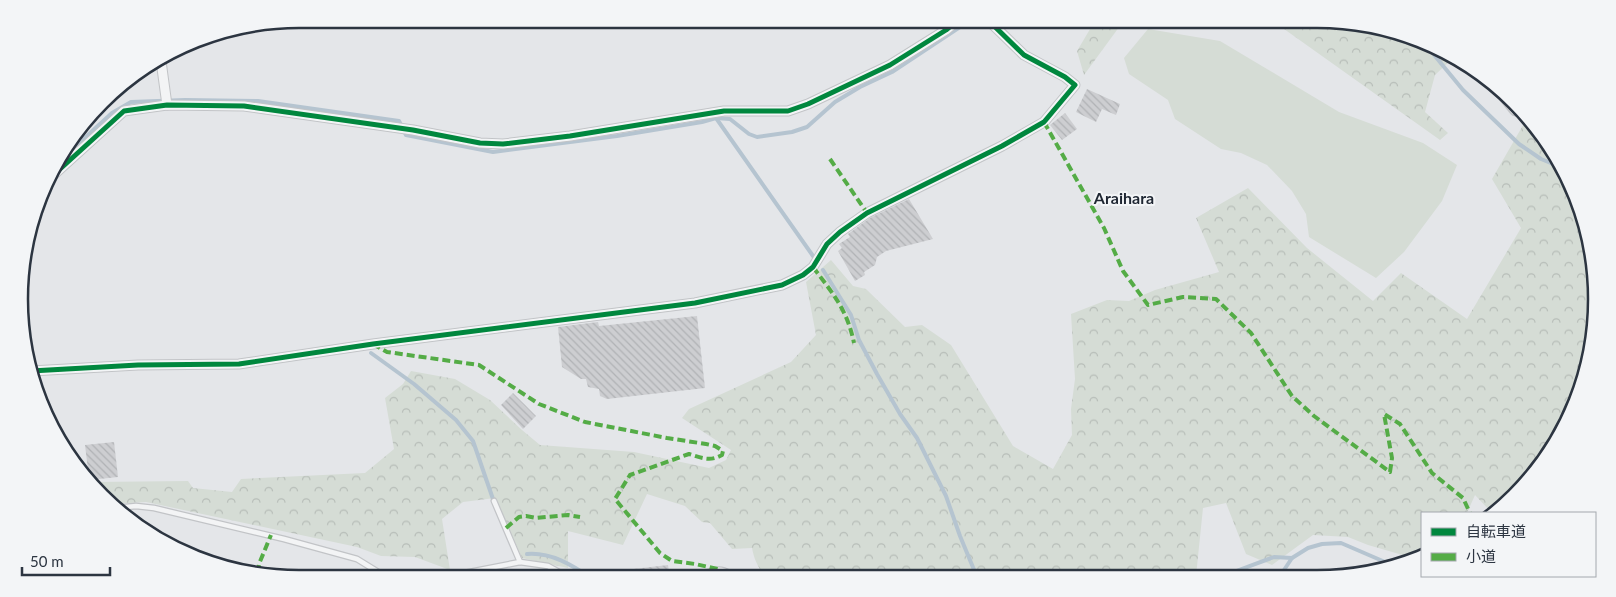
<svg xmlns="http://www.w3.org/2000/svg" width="1616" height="597" viewBox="0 0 1616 597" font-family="Lato,'Noto Sans JP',sans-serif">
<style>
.grass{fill:#d5dcd5}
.forest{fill:url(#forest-crowns)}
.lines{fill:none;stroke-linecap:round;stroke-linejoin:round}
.stream{stroke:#b5c4d0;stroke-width:4}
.building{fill:url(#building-back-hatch)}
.service-casing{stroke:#c2c4c7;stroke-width:7}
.minor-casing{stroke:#c2c4c7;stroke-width:11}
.secondary-casing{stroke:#c2c4c7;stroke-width:15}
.service{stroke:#f3f4f5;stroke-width:4.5}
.minor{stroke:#f3f4f5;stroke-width:9}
.secondary{stroke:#f7f7f7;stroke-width:12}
.quiet{stroke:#54ac46;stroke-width:4;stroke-dasharray:8 4;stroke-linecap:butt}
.cycleway-casing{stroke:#f3f5f7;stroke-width:8}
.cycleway{stroke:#00873e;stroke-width:5}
.labels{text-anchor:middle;stroke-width:4;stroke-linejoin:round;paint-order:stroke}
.neighbourhood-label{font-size:16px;font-weight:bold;fill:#1e2632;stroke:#f3f5f7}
.rim{fill:none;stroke:#2c3541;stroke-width:2.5}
</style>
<defs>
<pattern id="forest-crowns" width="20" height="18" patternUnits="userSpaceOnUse" patternTransform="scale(1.25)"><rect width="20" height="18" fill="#d5dcd5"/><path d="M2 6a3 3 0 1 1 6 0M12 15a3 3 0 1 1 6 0" fill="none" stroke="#b7bdb8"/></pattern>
<pattern id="building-back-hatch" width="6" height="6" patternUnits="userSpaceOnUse" patternTransform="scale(1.25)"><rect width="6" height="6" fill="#cdced1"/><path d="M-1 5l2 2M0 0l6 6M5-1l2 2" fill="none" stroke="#b0b2b5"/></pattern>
</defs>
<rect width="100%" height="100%" fill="#e4e6e9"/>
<polygon class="grass" points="1148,29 1220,41 1339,112 1423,143 1457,165 1442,201 1404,252 1376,278 1309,237 1306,214 1292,191 1267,165 1241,153 1221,149 1175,119 1168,100 1129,74 1124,58"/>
<g class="forest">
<polygon points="1096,19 1125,19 1084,75 1077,51"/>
<polygon points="1270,19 1318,19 1390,28 1452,59 1435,75 1425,112 1448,133 1440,140"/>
<path d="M1526 120 1560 159 1595 262 1588 371 1550 454 1502 509 1495 513H1492L1475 495 1467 513H1422V555L1413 558 1368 545 1348 537 1313 535 1272 565 1246 554 1226 503 1203 508 1196 576 971 577 968 572 952 577H767C758 569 754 559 752 548L732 549 710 523 702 522 685 506 647 494 623 545 568 531V568L522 558 495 498 463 502 442 519 450 570 415 557 381 556 357 547 146 502 113 504 93 482 188 481 193 488 232 492 241 479 365 473 394 449 385 398 403 384 411 371 455 379 490 400 522 430 540 445 634 452 709 468 726 460 731 450 682 418 689 409 791 362 816 335 806 282 831 260 853 286 866 289 905 327 922 325 951 345 1013 446 1053 469 1072 435 1071 409 1075 379 1071 314 1107 300 1129 301 1155 290 1219 272 1196 218 1248 188 1307 248 1373 301 1401 273 1467 319 1521 228 1492 179Z"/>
</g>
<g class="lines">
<g class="stream">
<polyline points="1425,46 1430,50 1463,90 1519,144 1541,159 1563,168"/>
<polyline points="716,118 813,256"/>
<polyline points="54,166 112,113 131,102 185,100 258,101 399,121 406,135 493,152 617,136 702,122 716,118 730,119 749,134 757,137 792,132 807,127 835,102 860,87 892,72 972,19"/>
<polyline points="823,270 851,315 859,340 877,374 900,414 917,438 946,496 960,536 977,577"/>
<polyline points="371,353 414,384 456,420 473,441 494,502"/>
<path d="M527 554C551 552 572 565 591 578"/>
<polyline points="1223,576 1274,557 1292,558"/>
<polyline points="1280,576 1292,558 1308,548 1322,544 1341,543 1392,565"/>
</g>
</g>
<g class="building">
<polygon points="1087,89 1120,104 1116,115 1102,109 1096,122 1076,112"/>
<polygon points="1065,113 1077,129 1062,140 1050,125"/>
<polygon points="909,199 933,239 886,251 877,257 875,265 864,272 865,275 855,281 838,251 842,248 839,244 850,237 848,234 870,218"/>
<polygon points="697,316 705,388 607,399 600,396 599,389 588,387 586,379 581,379 562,367 558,327 598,322 599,326"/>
<polygon points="513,393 536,416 523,429 501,405"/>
<polygon points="114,442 118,477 90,480 89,478 85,445"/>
<polygon points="668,565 670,577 617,578 616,571"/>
</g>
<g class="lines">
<defs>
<g id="service">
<polyline points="494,501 520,562"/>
<polyline points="116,508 136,506 154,508 284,539 357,559 383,575 396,578"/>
<path d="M697 577C707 572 719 566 729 573L727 577"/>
<polyline points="399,578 449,576 520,562 548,566 570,578"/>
</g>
<g id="minor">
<polyline points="161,61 167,105"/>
<polyline points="49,179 124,111 167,105 244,106 413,130 480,143 503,144 570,136 724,111 788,111 808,104 890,65 946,30 959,19"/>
<polyline points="31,371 138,365 239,364 373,344 695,303 782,285 803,275 813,267 827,244 840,232 867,213 1002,146 1044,122 1075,85 1065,77 1024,55 987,19"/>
</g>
<polyline id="secondary" points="1504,94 1516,109"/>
</defs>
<use href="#service" class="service-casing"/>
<use href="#minor" class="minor-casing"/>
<use href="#secondary" class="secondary-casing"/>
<use href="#service" class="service"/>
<use href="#minor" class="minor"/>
<use href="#secondary" class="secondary"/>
<g class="quiet">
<polyline points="1044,122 1104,228 1123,271 1148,305 1183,297 1216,299 1251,333 1292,396 1314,416 1390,472 1392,458 1384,414 1400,424 1432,473 1463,498 1470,513"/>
<polyline points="830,159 867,213"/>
<path d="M813 267C833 294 847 309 854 343"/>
<path d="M373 344 387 352 479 365 539 404 585 422 667 438 706 444 715 446 723 451 722 455C710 462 702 458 689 454L630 475 615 499 660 553 672 561 695 564 718 569"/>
<polyline points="506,528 519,517 526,516 536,518 568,515 580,517"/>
<polyline points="258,573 259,564 271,535"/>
<polyline points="449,576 449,578"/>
</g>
<defs>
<g id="cycleway">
<polyline points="49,179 124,111 167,105 244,106 413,130 480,143 503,144 570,136 724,111 788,111 808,104 890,65 946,30 959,19"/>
<polyline points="31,371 138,365 239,364 373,344 695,303 782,285 803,275 813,267 827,244 840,232 867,213 1002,146 1044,122 1075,85 1065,77 1024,55 987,19"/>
</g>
</defs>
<use href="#cycleway" class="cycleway-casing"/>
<use href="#cycleway" class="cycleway"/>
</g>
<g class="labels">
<g class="neighbourhood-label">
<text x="1124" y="204">Araihara</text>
</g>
</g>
<path d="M0 0H1616V597H0ZM299 28H1317A271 271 0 0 1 1588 299V299A271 271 0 0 1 1317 570H299A271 271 0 0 1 28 299V299A271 271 0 0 1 299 28Z" fill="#f3f5f7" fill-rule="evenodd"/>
<path class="rim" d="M299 28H1317A271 271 0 0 1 1588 299V299A271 271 0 0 1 1317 570H299A271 271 0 0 1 28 299V299A271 271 0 0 1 299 28Z"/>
<rect x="1421" y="512" width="175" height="65" fill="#f3f5f7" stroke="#a3a8ae"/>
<rect x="1431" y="528" width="25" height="8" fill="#00873e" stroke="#a3a8ae"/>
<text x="1466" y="537" font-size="15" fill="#2c3541">自転車道</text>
<rect x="1431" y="553" width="25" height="8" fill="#54ac46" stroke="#a3a8ae"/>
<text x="1466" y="562" font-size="15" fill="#2c3541">小道</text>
<path d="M22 567v8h88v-8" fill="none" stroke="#2c3541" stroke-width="2.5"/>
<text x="30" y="567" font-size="15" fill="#2c3541" stroke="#f3f5f7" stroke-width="4" paint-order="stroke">50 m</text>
</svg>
